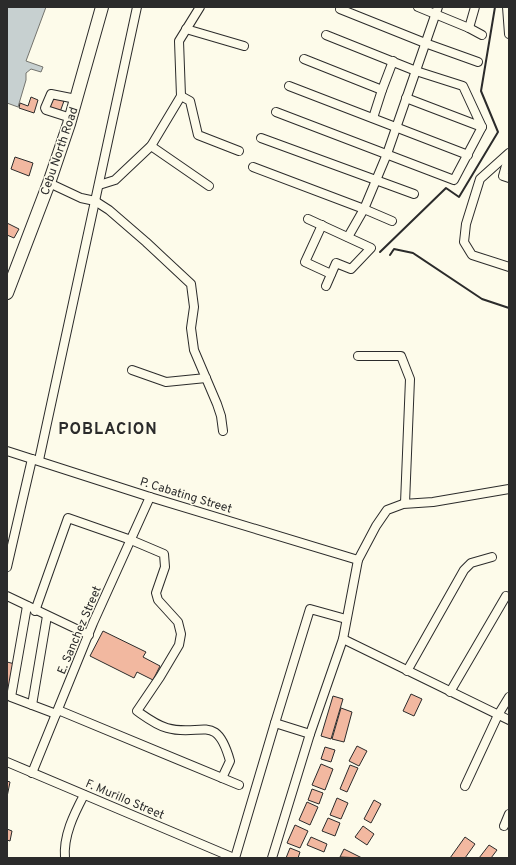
<svg xmlns="http://www.w3.org/2000/svg" width="516" height="865" viewBox="0 0 516 865" font-family="Overpass,sans-serif">
<style>
.water{fill:#c7d0d0;stroke:#74746e}
.building{fill:#f2b8a0;stroke:#2b2b2b}
.lines{fill:none;stroke-linecap:round;stroke-linejoin:round}
.minor-casing{stroke:#2b2b2b;stroke-width:10}
.highway-casing{stroke:#2b2b2b;stroke-width:14}
.minor{stroke:#fdfbea;stroke-width:8}
.highway{stroke:#fdfbea;stroke-width:12}
.wall{stroke:#2b2b2b;stroke-width:2}
.labels{text-anchor:middle;stroke-width:3;stroke-linejoin:round;paint-order:stroke}
.street-label{font-size:12px;fill:#2b2b2b;stroke:#fdfbea}
.district-label{font-size:16px;font-weight:bold;letter-spacing:1px;fill:#2b2b2b;stroke:#fdfbea}
</style>
<rect width="100%" height="100%" fill="#fdfbea"/>
<polygon class="water" points="7,7 46,7 26,61 43,67 41,72 31,69 26,73 26,80 18,107 7,103"/>
<g class="building">
<polygon points="31,97 38,100 34,113 19,108 20,103 28,106"/>
<polygon points="50,97 64,101 60,112 46,107"/>
<polygon points="15,157 33,163 29,176 11,169"/>
<polygon points="7,223 19,229 14,238 7,235"/>
<polygon points="103,631 146,652 143,657 160,666 153,680 137,672 134,678 90,656"/>
<polygon points="7,662 15,664 9,688 7,687"/>
<polygon points="411,694 422,699 414,716 403,711"/>
<polygon points="333,696 343,699 331,739 321,736"/>
<polygon points="341,708 352,712 344,742 332,739"/>
<polygon points="357,746 367,751 359,766 349,761"/>
<polygon points="325,747 335,750 331,762 321,759"/>
<polygon points="321,764 333,769 325,790 312,785"/>
<polygon points="350,765 358,768 347,792 340,789"/>
<polygon points="7,781 10,782 7,797"/>
<polygon points="312,789 323,793 319,804 308,800"/>
<polygon points="337,798 348,803 341,819 330,815"/>
<polygon points="374,800 381,804 371,823 364,819"/>
<polygon points="307,802 318,807 310,825 299,820"/>
<polygon points="328,818 340,823 335,836 322,831"/>
<polygon points="295,825 308,831 300,848 287,843"/>
<polygon points="363,826 374,834 367,845 355,837"/>
<polygon points="7,829 12,831 10,841 7,840"/>
<polygon points="311,837 327,844 324,852 307,845"/>
<polygon points="465,837 475,844 465,858 450,858"/>
<polygon points="489,845 497,850 491,858 479,858"/>
<polygon points="290,848 300,852 298,858 286,858"/>
<polygon points="344,849 362,858 340,857"/>
</g>
<g class="lines">
<defs>
<g id="minor">
<polyline points="418,7 469,28 482,35"/>
<polyline points="507,7 509,34"/>
<polyline points="340,9 425,43 478,62"/>
<polyline points="469,28 475,7"/>
<polyline points="186,29 244,46"/>
<polyline points="304,59 382,90 393,61"/>
<polyline points="289,86 468,155"/>
<polyline points="181,96 190,101 198,135 239,151"/>
<polyline points="406,98 482,127"/>
<polyline points="276,112 454,180 482,127 463,86 416,71 326,35"/>
<polyline points="71,118 46,110 45,108 51,94 76,99"/>
<polyline points="373,118 382,90"/>
<polyline points="261,138 414,194"/>
<polyline points="151,146 209,186"/>
<polyline points="509,153 480,179 466,224 464,242 472,255 509,267"/>
<polyline points="509,155 503,176 509,178"/>
<polyline points="253,167 364,209 392,221"/>
<polyline points="49,183 81,198 95,201 109,210 146,242 191,284 194,307 191,328 194,350 217,404 221,416 223,431"/>
<polyline points="99,185 115,180 151,146 181,96 179,41 200,7"/>
<polyline points="308,219 371,248 351,269 336,263 326,286"/>
<polyline points="322,225 305,262 331,274"/>
<polyline points="348,237 364,209 387,154 438,7"/>
<polyline points="358,356 401,356 410,379 405,503"/>
<polyline points="132,370 166,382 206,378"/>
<polyline points="7,451 150,497 358,560"/>
<polyline points="39,460 137,7"/>
<polyline points="7,567 32,459"/>
<polyline points="7,596 89,635"/>
<polyline points="27,606 11,697 56,714"/>
<path d="M35 611 68 518 131 540 164 554 165 567 156 593 158 600 178 622 181 634 179 645 160 677 137 711C147 718 156 725 167 728 201 738 216 711 230 761L222 778"/>
<polyline points="343,639 509,720"/>
<polyline points="407,671 464,570 471,563 492,557"/>
<polyline points="450,692 506,596"/>
<polyline points="32,705 47,616"/>
<polyline points="58,710 239,785"/>
<polyline points="275,723 310,609 346,619"/>
<polyline points="7,762 234,858"/>
<polyline points="32,773 93,623 150,497"/>
<polyline points="465,786 498,715 509,697"/>
<polyline points="504,826 509,814"/>
<path d="M65 858C63 836 74 814 84 795"/>
<polyline points="235,858 275,723 310,734"/>
<polyline points="272,858 310,734 343,639 358,560 376,526 387,510 403,504 433,502 509,489"/>
</g>
<polyline id="highway" points="7,293 49,183 69,124 102,7"/>
</defs>
<use href="#minor" class="minor-casing"/>
<use href="#highway" class="highway-casing"/>
<use href="#minor" class="minor"/>
<use href="#highway" class="highway"/>
<g class="wall">
<polyline points="380,252 446,188 459,197 498,132 481,91 495,7"/>
<polyline points="390,255 394,249 413,253 482,299 509,308"/>
</g>
</g>
<g class="labels">
<g class="street-label">
<text transform="translate(59 151) rotate(-71)" y="4">Cebu North Road</text>
<text transform="translate(186 495) rotate(17)" y="4">P. Cabating Street</text>
<text transform="translate(79 630) rotate(-67)" y="4">E. Sanchez Street</text>
<text transform="translate(125 799) rotate(23)" y="4">F. Murillo Street</text>
</g>
<g class="district-label">
<text x="108" y="434">POBLACION</text>
</g>
</g>
<rect width="516" height="865" fill="none" stroke="#2b2b2b" stroke-width="16"/>
</svg>
